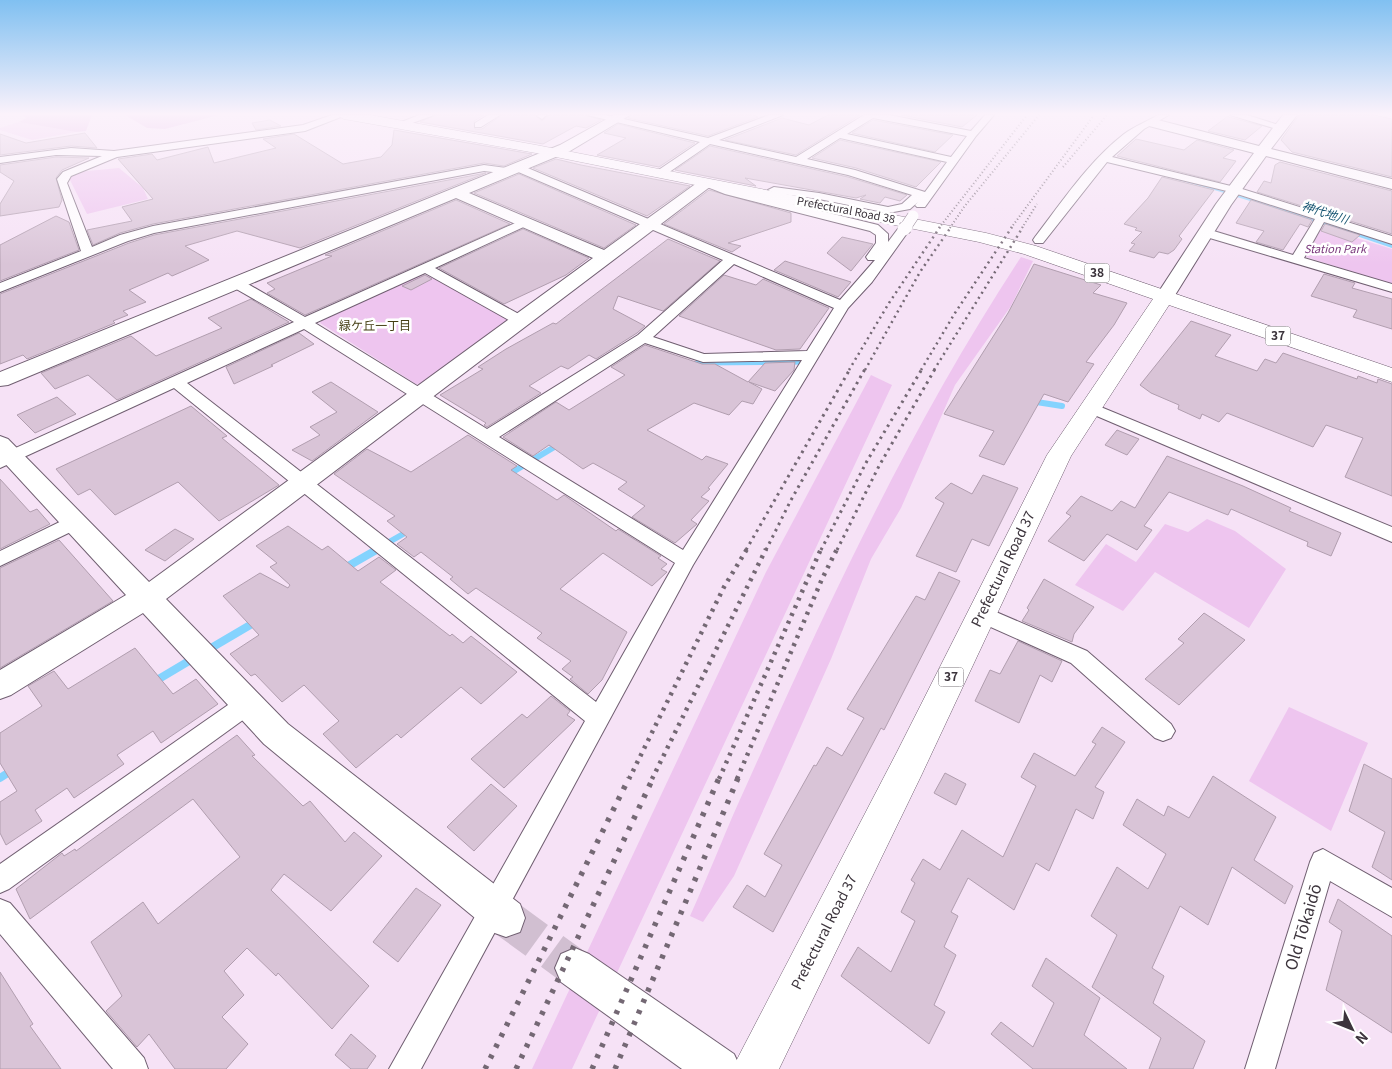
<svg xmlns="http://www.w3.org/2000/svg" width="1392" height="1069" viewBox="0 0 1392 1069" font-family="Georgia,'Noto Sans JP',serif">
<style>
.green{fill:#eec5ef}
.forest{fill:#dda6de}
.water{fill:#84d3fe}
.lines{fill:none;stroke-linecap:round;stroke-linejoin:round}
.stream-far2{stroke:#84d3fe;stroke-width:5}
.stream-far1{stroke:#84d3fe;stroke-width:6}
.stream{stroke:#84d3fe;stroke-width:8}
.building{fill:#d9c4d7;stroke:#b19eaf}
.secondary-tunnel{stroke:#d1bfd1;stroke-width:38;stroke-dasharray:38 19;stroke-linecap:butt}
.street-casing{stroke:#705f71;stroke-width:2}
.secondary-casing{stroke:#705f71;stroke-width:2}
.primary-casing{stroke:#705f71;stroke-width:1}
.street{fill:#fff;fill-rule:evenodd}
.secondary{fill:#fff;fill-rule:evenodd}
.primary{fill:#fff;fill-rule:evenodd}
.rail-far4{stroke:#746874;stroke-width:2;stroke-dasharray:1 2.5;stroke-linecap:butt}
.rail-far3{stroke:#746874;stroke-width:2.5;stroke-dasharray:2 4;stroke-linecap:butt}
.rail-far2{stroke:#746874;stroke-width:3;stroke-dasharray:2.5 4.5;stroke-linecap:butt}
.rail-far1{stroke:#746874;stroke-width:4.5;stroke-dasharray:3 5.5;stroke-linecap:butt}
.rail{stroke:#746874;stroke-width:5.5;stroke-dasharray:4 8;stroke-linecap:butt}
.street-bridge-far1-casing{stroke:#705f71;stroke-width:12;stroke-linecap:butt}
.street-bridge-casing{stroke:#705f71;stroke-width:14;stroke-linecap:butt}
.street-bridge-far1{stroke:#fff;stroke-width:11}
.street-bridge{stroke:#fff;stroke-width:13}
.labels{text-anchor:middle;stroke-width:5;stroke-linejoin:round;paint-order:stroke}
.far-street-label{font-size:11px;fill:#3c343c;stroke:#fff}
.far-park-label{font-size:11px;font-style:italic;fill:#7a387c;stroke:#fff}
.far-water-label{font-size:12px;font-style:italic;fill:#175572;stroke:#fff}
.shield{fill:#fff;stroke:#767176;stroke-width:1}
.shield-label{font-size:12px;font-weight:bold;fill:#3c343c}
.far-neighbourhood-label{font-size:12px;fill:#443d13;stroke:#fff}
.street-label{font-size:14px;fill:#3c343c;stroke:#fff}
.near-street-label{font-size:16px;fill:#3c343c;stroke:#fff}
</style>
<rect width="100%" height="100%" fill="#f6e2f6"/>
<g class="green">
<polygon points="19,122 76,132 32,140 0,130 0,128"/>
<polygon points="119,168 143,188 148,199 87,214 69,178 77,172"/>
<polygon points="1321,227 1392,249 1392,284 1306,257"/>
<path d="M1021 257 1033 261 1011 306 955 385 901 508 871 559 831 659 734 876 703 922 690 916C710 872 727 827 747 784 828 603 912 423 1021 257Z"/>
<polygon points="418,275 429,276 507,319 508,323 426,383 416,384 320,323 322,319"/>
<polygon points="871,375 892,385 572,1069 532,1069 766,572"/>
<polygon points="1207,519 1235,531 1286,569 1249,628 1155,572 1123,611 1075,585 1106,544 1136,562 1165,524 1188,532"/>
<polygon points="1289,707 1368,743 1331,831 1249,781"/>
</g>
<g class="forest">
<polygon points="23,115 92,115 86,131 76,132 19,122 26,118"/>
<polygon points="125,115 219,115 165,129 147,128"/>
</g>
<path class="water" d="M1110 160 1207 185 1392 244V248C1299 217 1205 183 1108 163Z"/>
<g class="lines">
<polyline class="stream-far2" points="691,366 697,363 809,362"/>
<g class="stream-far1">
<polyline points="1030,401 1062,406"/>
<polyline points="506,476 561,443"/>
<polyline points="375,550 412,529"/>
</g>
<g class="stream">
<polyline points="343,569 378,549"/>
<polyline points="206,651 257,621"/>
<polyline points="152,683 194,658"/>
<polyline points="0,778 14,769"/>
</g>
</g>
<g class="building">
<polygon points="436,115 484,115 474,121 475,129 482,129 502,115 535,115 542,121 549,115 585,115 601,120 586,128 576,126 543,144 420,122"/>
<polygon points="632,115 753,115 758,117 708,136 628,118"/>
<polygon points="828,115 860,115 796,155 725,140 782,118 809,125"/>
<polygon points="901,115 977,115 962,127"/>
<polygon points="1299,115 1374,115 1392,119 1392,177 1292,152 1281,140"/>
<polygon points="1228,116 1229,117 1262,126 1245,140 1208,131"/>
<polygon points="270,120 281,126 256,130 252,123"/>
<polygon points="873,120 953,135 935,152 852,133"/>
<polygon points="618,124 695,143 659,167 597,155 626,138 604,133"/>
<polygon points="394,130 532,154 504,166 484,163 153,224 120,233 93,245 87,230 132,221 122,207 153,199 118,159 152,154 157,160 208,147 214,163 276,148 263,139 294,134 343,164 381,157 392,145"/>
<polygon points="85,133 97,148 71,146 0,155 0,134 26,143"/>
<polygon points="1136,139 1184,150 1197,140 1234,150 1223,158 1236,161 1220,182 1117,156"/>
<polygon points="840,140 941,162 916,187 856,168 812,158"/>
<polygon points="710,146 848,177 907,195 900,201 885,197 880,203 860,199 866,195 856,198 745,178 756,186 675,170"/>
<polygon points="56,157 89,158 62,170 56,178 62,200 59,207 0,216 0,204 14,181 0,172 0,165"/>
<polygon points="556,159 581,165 690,186 647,216 533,168"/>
<polygon points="1280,162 1392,191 1392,234 1257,192 1264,181 1271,183 1275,165"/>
<polygon points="486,173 300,248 237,231 185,246 209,260 172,276 168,273 129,290 146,302 123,311 128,315 113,321 115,323 27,359 23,355 0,364 0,294 129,243 154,235"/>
<polygon points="519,174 636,225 604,248 474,193"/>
<polygon points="1162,177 1214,190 1179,236 1182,239 1174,250 1168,254 1159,252 1154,258 1129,251 1135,244 1131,243 1142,232 1135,230 1137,228 1124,224 1148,198"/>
<polygon points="709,190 791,213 791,222 728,243 741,246 732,252 664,224"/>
<polygon points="456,200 510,224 305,315 267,293 275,289 267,283 332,256 325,255"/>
<polygon points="1251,200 1312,220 1308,227 1300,224 1283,250 1256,242 1264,231 1236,223"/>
<polygon points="56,216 69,222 79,250 0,281 0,245"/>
<polygon points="1325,224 1360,235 1352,242 1321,231"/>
<polygon points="523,229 589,258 566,275 504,304 439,268"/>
<polygon points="842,237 873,244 851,271 827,253"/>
<polygon points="668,239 720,261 663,311 618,296 613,309 645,326 637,333 596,359 589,355 568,369 561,366 529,386 541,393 487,427 484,425 486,423 440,395 483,369 478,367 506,349 553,323 556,324"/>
<polygon points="785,261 813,270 851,282 838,297 774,270"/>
<polygon points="1034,264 1101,285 1093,293 1127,303 1114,325 1086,362 1094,364 1068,402 1044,394 1004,465 979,456 994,431 944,414 1008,313"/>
<polygon points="1324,274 1355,283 1352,288 1392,299 1392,329 1353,317 1357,310 1311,296"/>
<polygon points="425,275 432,279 411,290 402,286"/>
<polygon points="724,275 756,285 763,279 829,308 800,349 776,350 679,316"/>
<polygon points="251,299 289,322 117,400 88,375 55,389 41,373 131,336 156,356 222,328 208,318"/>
<polygon points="1191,321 1231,335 1215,356 1257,371 1265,359 1276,363 1283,353 1357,379 1358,376 1377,383 1378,379 1392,384 1392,496 1345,477 1363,438 1326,425 1313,447 1227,413 1219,422 1202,414 1200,419 1178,409 1179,405 1151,393 1140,385"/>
<polygon points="299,333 314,344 271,365 273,366 234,384 226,367"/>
<polygon points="645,345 702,364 715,364 748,382 765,363 795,362 794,370 775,391 749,382 762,389 753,404 742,401 729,415 694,403 647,430 702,460 706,456 728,464 708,488 710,489 701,497 709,501 691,520 697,524 675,543 632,517 645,506 618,489 627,482 593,463 583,469 549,445 533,456 503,437 556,402 569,410 625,375 611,367"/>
<polygon points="331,382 378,412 312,461 292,450 320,435 310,427 337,412 312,392"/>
<polygon points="57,397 76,414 35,433 17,415"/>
<polygon points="191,406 227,436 222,438 279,485 219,521 178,482 115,515 90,489 78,495 56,469"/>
<polygon points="1117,430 1139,439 1127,455 1105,445"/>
<polygon points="468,435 517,466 511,470 557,500 564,495 616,531 618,529 661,556 658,558 667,564 661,569 667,572 652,586 603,553 560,589 627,632 602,680 588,694 570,679 573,677 562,669 571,661 537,638 542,633 476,588 468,594 450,579 453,577 421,552 414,557 397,544 407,537 387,521 395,516 334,474 367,449 411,472"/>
<polygon points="1167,456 1243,486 1291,508 1289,511 1341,533 1331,556 1307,546 1308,542 1231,509 1228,515 1169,492 1144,526 1152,530 1137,550 1107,534 1084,561 1048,541 1071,516 1066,513 1081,496 1112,511 1121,501 1135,508"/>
<polygon points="983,475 1018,488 989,546 972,539 956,572 916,556 944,503 935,498 951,483 972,494"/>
<polygon points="0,479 30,512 37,509 50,524 0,549"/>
<polygon points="288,526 322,550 328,546 358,571 379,557 396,570 380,582 450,636 452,634 463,643 471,636 517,672 481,704 461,687 401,738 397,734 356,768 323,734 339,721 304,685 282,702 255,674 251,676 230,654 259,635 223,596 260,573 288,588 290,585 270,567 277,563 256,546"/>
<polygon points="175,529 194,539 165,561 145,550"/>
<polygon points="59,540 113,601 0,668 0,568"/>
<polygon points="939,572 960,581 884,730 881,728 773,932 733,907 747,885 765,897 782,865 764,854 814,765 816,766 827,747 842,756 864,718 847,709 916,596 925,600"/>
<polygon points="1044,579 1094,607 1074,634 1072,642 1022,621 1029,610 1027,608"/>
<polygon points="1204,613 1245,640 1179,705 1145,679 1184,643 1178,639"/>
<polygon points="1018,641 1062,661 1052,682 1040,675 1019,723 975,701 990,670 1000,674"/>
<polygon points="135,648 173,694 196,679 218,704 161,743 153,731 117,755 124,764 74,798 67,788 35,810 42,821 6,845 0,833 0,802 17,791 0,763 0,733 42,706 28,686 54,671 68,689"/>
<polygon points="551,696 570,711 567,715 575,720 504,788 471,759 522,714 527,718"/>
<polygon points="1102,727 1125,742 1095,787 1104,792 1093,819 1076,809 1049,871 1036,863 1014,910 968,878 951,912 958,916 944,947 956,955 934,1005 945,1012 929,1044 841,976 858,947 891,972 915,921 901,912 915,883 911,880 923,859 940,870 962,830 1003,857 1036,786 1021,777 1034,753 1075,776 1096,744 1092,742"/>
<polygon points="237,735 255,755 252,756 303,806 310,801 345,842 354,832 382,856 331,911 284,874 271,890 369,986 332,1029 278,973 276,976 247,948 224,971 244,995 222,1017 248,1044 226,1069 175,1069 149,1034 137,1047 106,1011 122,996 91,942 143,902 158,924 240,857 193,799 30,919 16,889 62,853 64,856 75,849 76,851"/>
<polygon points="1364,764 1392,779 1392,880 1372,867 1385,832 1349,811"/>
<polygon points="945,773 966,784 956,805 934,793"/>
<polygon points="1213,776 1276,817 1254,860 1293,886 1285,904 1232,867 1208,925 1180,906 1152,968 1164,976 1153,1003 1205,1041 1193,1069 1149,1069 1161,1038 1092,987 1117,935 1091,916 1117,867 1148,889 1166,854 1123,825 1137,799 1164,816 1168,806 1189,818"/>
<polygon points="491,784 517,806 474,851 447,827"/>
<polygon points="416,888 441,905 398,962 373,942"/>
<polygon points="1338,899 1392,936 1392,1033 1326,990 1342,931 1329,922"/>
<polygon points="1046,958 1100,998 1084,1035 1127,1069 1033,1069 991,1034 1001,1022 1033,1047 1054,1003 1032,986"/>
<polygon points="0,972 33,1024 30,1026 61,1069 0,1069"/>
<polygon points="351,1034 376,1056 367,1069 351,1069 335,1055"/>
</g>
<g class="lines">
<polyline class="secondary-tunnel" points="506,918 575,968"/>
<defs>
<g id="street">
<path d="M332 115H346L305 131 117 157 71 176 67 183 92 247 120 235 153 226 484 165 514 169 515 166H523L840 300 875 260H868L866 257 876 243V235L870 231 725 194 702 185V181H710L732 189 878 225 888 234V242L900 226H908L910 229 872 282 848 308 693 565 421 1069H389L585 721 174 388 0 468V455L294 322 231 286 229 283 231 280H241L305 317 522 220H530V224L435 268 526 318 528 321 526 324H516L425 273 315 323 487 429 638 335 723 260 516 171 511 174 484 171 154 233 128 241 0 292V283L81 251 57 179 63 172 102 156 56 155 0 163V157L71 148 114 151 303 125ZM734 264 834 308 807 351 704 354 653 337ZM304 329 675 563 596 702 187 383ZM645 343 703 362 802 360 683 550 499 437Z"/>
<polygon points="419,115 434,115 399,128 394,125"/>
<polygon points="488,115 500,115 481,127 475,127 475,123"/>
<polygon points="547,115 542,119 537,116 538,115"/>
<path d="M587 115H606L708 138 769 115H783L719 140 796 157 864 115H889L971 131 985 115H994L976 136 925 207H917L915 205 918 202 910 209 888 213 819 199 774 193 768 190 774 187 819 193 888 207 902 204 912 195 848 175 710 144 665 175H657V171L700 142ZM873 118 967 136 951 157 847 134ZM840 138 947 162 925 192 855 170 807 159Z"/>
<path d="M1158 115H1169L1144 129 1112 157 1239 188 1392 236V244L1324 222 1304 258 1392 284V292L1203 236 1201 233 1207 229 1293 255 1315 219 1231 192 1107 162 1043 243H1035L1033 240 1035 237C1062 202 1088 162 1124 134 1135 126 1146 122 1158 115Z"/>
<polygon points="1230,115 1247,115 1285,127 1280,130"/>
<polygon points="1091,403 1392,527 1392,542 1085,411 1083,408"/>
<polygon points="74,515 81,517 83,522 81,527 0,566 0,551"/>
<polygon points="982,606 1087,651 1171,724 1175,731 1171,738 1163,741 1155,738 1071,663 975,620 972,614 975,608"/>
<polygon points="246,695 254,698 257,705 254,712 9,889 0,893 0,864 238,698"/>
<polygon points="1323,849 1392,888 1392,917 1330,881 1275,1069 1245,1069 1310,862 1314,853"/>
<polygon points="0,899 10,903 144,1058 148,1069 113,1069 0,934"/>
</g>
<g id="secondary">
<polygon points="614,115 630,115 570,151 469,193 604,250 701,180 711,180 714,183 711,186 166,599 288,724 520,904 525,918 520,932 506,937 492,932 264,744 143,613 11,695 0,699 0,670 126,595 0,458 0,436 8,439 149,582 593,258 456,198 8,385 0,386 0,372 560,145"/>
<polygon points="1283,115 1297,115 1271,149 1392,179 1392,189 1266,156 1231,205 1172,300 1158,300 1156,296 1216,204 1254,153 1149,126 1147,123 1154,119 1259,146"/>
<polygon points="575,948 589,954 734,1054 741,1069 682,1069 561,982 555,968 561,954"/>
</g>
<polygon id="primary" points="337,115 370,115 536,145 986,233 1036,246 1392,368 1392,382 1169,305 1071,456 921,776 779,1069 732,1069 897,752 1047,455 1153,299 1024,254 979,242 536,153 344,119"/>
</defs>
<use href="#street" class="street-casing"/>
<use href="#secondary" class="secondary-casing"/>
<use href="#primary" class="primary-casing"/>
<use href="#street" class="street"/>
<use href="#secondary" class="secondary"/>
<use href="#primary" class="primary"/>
<g class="rail-far4">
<polyline points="1063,167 1107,115"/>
<polyline points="939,228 1027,115"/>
<polyline points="950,228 964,207 1039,115"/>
<polyline points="1011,228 1094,115"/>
<polyline points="1022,228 1037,204"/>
</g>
<g class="rail-far3">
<polyline points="849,370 889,303 940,227"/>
<polyline points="865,370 920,272 951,227"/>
<polyline points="921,370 955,313 1012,227"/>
<polyline points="934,370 1023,227"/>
</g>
<g class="rail-far2">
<polyline points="746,550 850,369"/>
<polyline points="766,550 791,500 865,369"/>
<polyline points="821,550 867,461 922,369"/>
<polyline points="837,550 879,466 935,369"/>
</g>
<g class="rail-far1">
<polyline points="629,779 724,587 747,549"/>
<polyline points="652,779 766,549"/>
<polyline points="719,779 821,549"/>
<polyline points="737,779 822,579 837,549"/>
</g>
<g class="rail">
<polyline points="485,1069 629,778"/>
<polyline points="516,1069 653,778"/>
<polyline points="592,1069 719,778"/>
<polyline points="615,1069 738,778"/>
</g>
<defs>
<polyline id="street-bridge-far1" points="905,228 913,216"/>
<polyline id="street-bridge" points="904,229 906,227"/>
</defs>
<use href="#street-bridge-far1" class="street-bridge-far1-casing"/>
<use href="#street-bridge" class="street-bridge-casing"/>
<use href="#street-bridge-far1" class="street-bridge-far1"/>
<use href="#street-bridge" class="street-bridge"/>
</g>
<linearGradient id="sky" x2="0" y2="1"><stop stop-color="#80c0f1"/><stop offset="0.43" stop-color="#fbf2fb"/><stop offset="1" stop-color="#fbf2fb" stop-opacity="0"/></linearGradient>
<rect width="1392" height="265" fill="url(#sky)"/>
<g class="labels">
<g class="far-street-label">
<text transform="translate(846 210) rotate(11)" y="4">Prefectural Road 38</text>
</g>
<g class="far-park-label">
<text x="1335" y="253">Station Park</text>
</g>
<g class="far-water-label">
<text transform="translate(1325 213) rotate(18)" y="4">神代地川</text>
</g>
<g class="shield">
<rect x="1084.5" y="263.5" width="25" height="19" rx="4"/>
<rect x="1265.5" y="326.5" width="25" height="19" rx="4"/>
<rect x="938.5" y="667.5" width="25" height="19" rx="4"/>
</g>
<g class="shield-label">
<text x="1097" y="277">38</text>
<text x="1278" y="340">37</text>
<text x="951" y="681">37</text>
</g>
<g class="far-neighbourhood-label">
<text x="375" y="330">緑ケ丘一丁目</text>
</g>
<g class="street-label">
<text transform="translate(1003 569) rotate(-64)" y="5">Prefectural Road 37</text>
<text transform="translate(824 932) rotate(-63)" y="5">Prefectural Road 37</text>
</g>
<g class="near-street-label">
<text transform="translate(1303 927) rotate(-73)" y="6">Old Tōkaidō</text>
</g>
</g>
<g transform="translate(1352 1029) rotate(133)" stroke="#ffffff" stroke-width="4" paint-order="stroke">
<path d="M0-4L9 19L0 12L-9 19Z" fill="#3c343c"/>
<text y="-8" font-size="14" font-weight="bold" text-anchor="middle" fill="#3c343c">N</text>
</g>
</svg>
